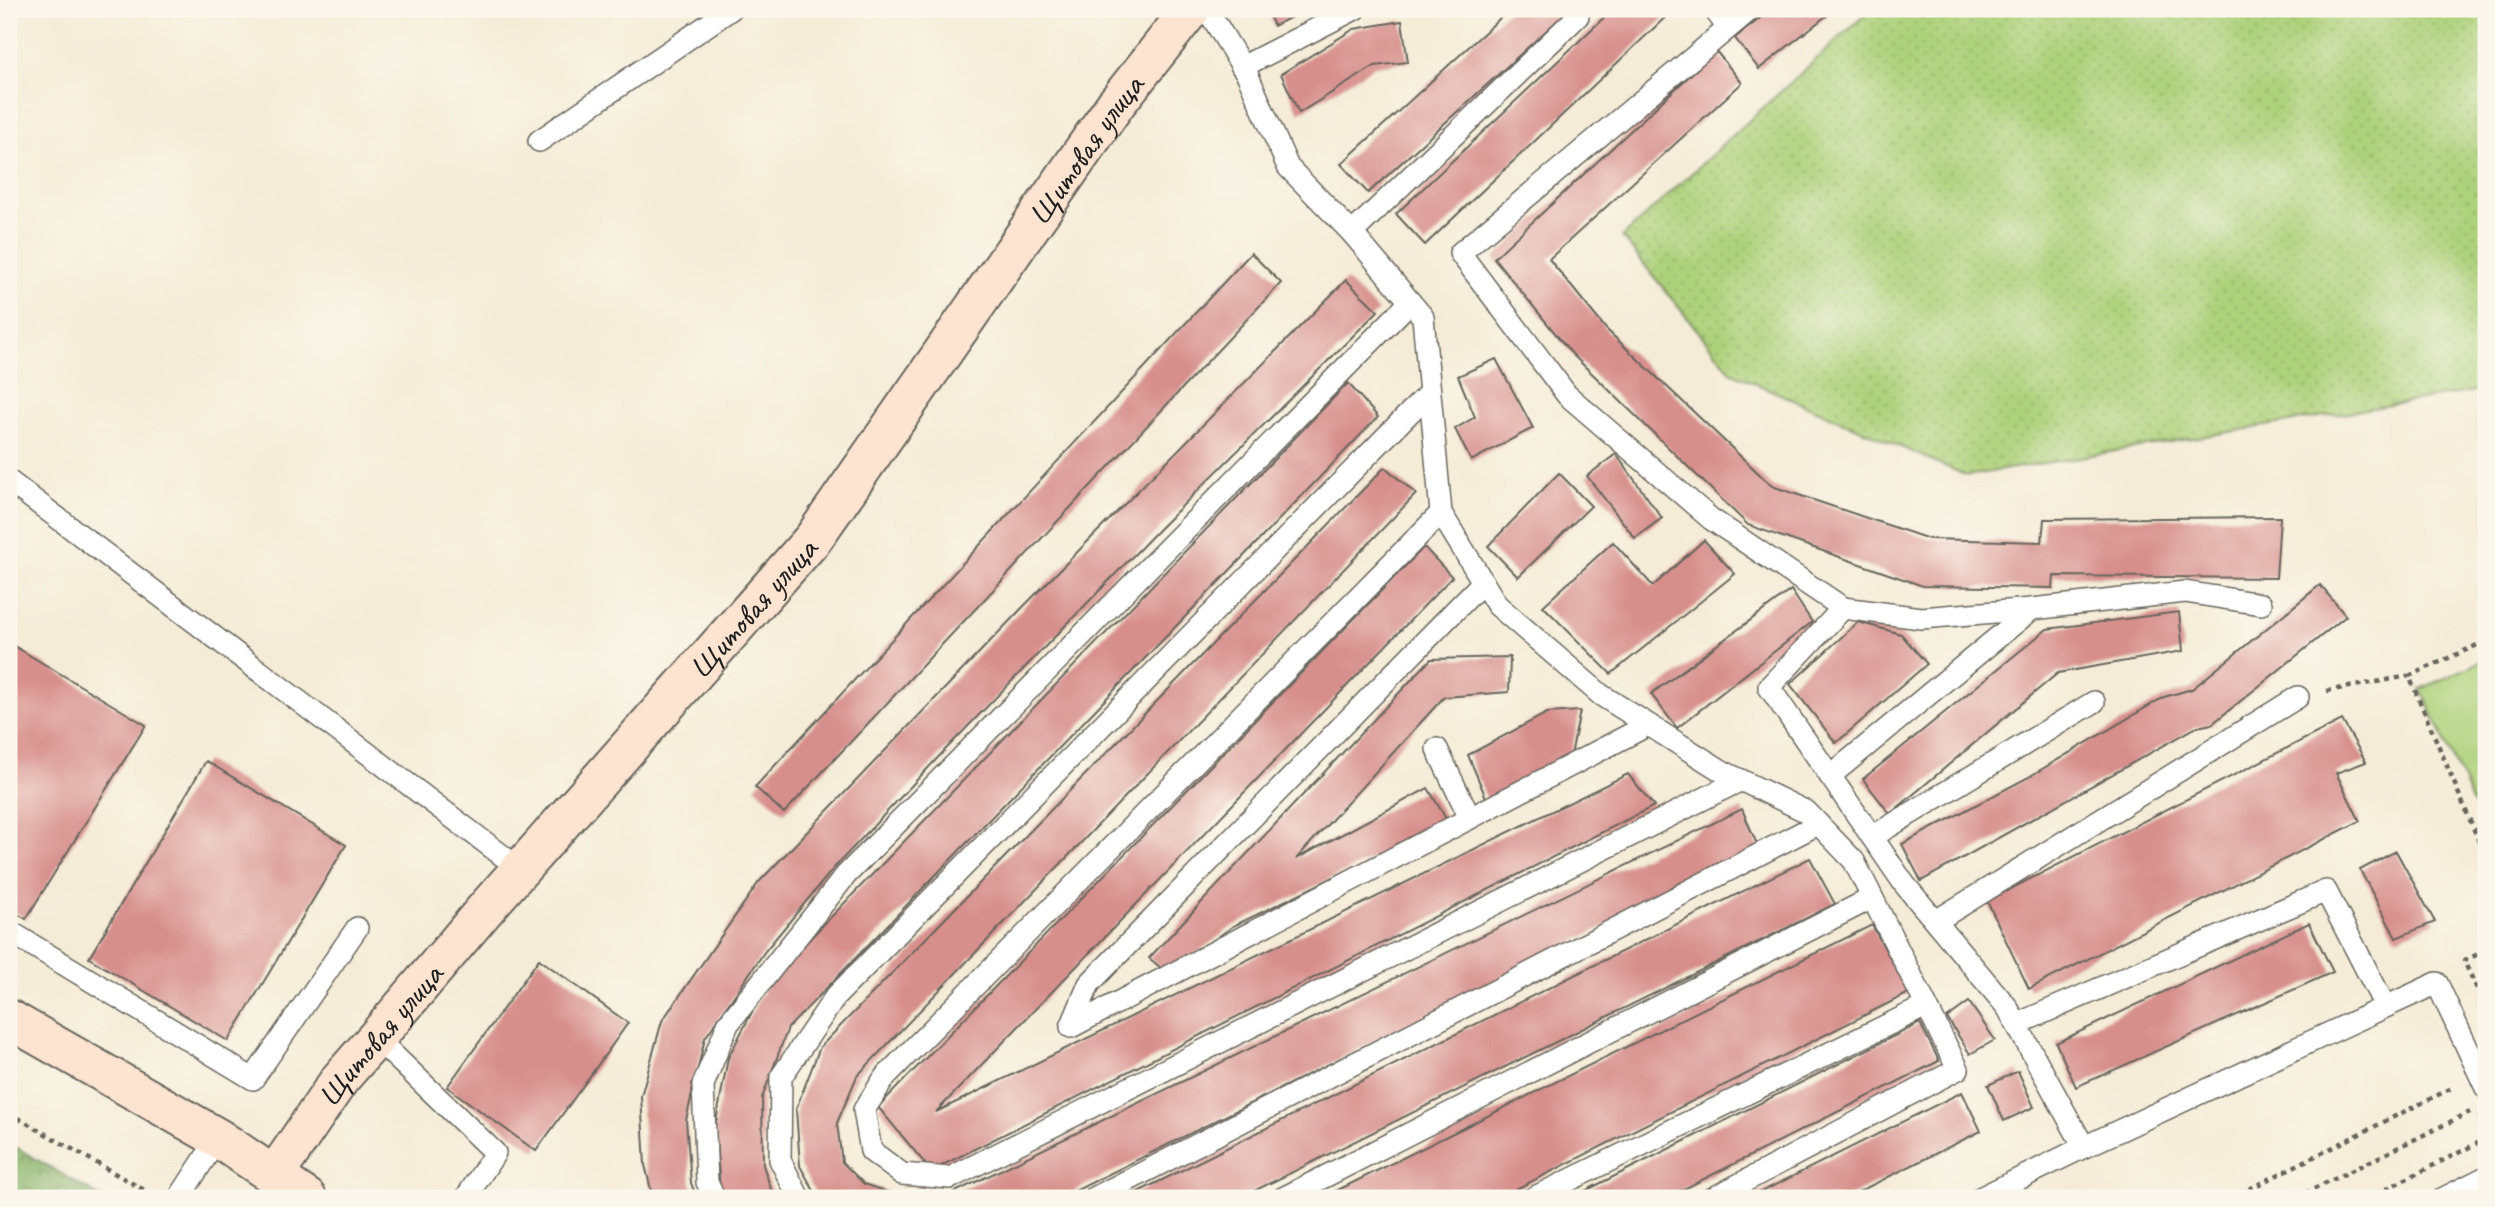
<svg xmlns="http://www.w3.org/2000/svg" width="2495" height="1207" viewBox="0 0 2495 1207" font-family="Caveat,sans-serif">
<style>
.green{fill:url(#green-dots);stroke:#65764c;stroke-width:2}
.forest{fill:url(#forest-crowns);stroke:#536844;stroke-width:2}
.pitch{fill:#aed17b;stroke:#65764c;stroke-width:2}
.building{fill:#d78f8c}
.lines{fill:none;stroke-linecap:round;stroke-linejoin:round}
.lane-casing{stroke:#68655d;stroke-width:24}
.secondary-casing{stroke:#68655d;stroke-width:42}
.path{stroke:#68655d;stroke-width:4.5;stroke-dasharray:5 5;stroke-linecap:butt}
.lane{stroke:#fff;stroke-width:21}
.secondary{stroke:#fde4d1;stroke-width:38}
.labels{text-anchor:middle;stroke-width:6;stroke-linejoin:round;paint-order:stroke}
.street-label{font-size:33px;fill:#1c1c1c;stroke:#fbf7ec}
</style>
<defs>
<pattern id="green-dots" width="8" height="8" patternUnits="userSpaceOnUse" patternTransform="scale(1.75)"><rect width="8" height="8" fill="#aed17b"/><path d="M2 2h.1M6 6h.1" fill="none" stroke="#95b36a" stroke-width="1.8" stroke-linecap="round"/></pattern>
<pattern id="forest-crowns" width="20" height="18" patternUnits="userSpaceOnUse" patternTransform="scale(1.75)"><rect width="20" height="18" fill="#8ab36b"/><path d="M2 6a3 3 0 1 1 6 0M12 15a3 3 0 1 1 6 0" fill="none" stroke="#709157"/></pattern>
</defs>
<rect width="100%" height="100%" fill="#fbf7ec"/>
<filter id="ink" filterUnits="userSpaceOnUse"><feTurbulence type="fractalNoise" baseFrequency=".0143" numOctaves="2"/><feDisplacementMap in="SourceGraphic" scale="14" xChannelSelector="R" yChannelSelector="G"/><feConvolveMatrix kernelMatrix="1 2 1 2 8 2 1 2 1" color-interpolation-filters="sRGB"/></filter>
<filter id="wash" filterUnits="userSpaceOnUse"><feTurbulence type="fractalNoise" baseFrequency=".00686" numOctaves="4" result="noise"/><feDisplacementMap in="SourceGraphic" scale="28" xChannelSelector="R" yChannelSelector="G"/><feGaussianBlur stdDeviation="1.57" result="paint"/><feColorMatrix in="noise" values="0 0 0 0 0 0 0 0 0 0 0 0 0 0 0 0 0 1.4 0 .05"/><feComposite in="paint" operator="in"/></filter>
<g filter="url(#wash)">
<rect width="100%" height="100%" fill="#f4ecd7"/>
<polygon class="green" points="1871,9 2486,9 2486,389 1967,476 1732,373 1622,237"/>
<polygon class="forest" points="9,1143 102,1198 9,1198"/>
<polygon class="pitch" points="2486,659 2486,832 2421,689"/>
<g id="blocks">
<g class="building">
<polygon points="1266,9 1307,9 1274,26"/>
<polygon points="1510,9 1570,9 1368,193 1341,164"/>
<polygon points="1613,9 1670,9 1672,11 1425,245 1396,214"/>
<polygon points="1772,9 1835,9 1759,69 1735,38"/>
<polygon points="1402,21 1408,62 1375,66 1299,113 1281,74 1354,29"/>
<polygon points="1716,51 1742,83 1549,259 1606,329 1772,486 1929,539 2042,542 2044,519 2280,517 2276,578 2054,576 2053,588 1923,586 1748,525 1572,354 1494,258"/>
<polygon points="1251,253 1281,283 784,813 755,787"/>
<polygon points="1346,280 1378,311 1160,528 946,749 833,869 765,951 705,1038 686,1120 691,1183 697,1198 653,1198 645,1165 641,1096 662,1021 759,882 1025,605"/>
<polygon points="1496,359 1533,428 1471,461 1455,429 1475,417 1458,376"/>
<polygon points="1348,383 1378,417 788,1028 762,1098 763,1165 774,1198 725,1198 720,1189 715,1127 728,1058 767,983"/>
<polygon points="1616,454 1662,518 1635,538 1587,476"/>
<polygon points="1385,467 1416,494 857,1076 837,1123 842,1162 864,1184 904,1198 818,1198 800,1166 796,1109 820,1047"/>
<polygon points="1559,473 1591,506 1518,577 1488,546"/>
<polygon points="1704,540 1735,574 1611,674 1543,606 1613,542 1653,586"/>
<polygon points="1424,547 1452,577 936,1112 1628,774 1654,806 931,1171 878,1107"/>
<polygon points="2320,585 2346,616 2212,724 2197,727 1921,881 1902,844 2027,778 2164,697 2192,689"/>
<polygon points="1791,590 1812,622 1677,728 1651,694"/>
<polygon points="2179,612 2183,651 2058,673 1890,814 1863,779 2047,629"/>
<polygon points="1858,622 1901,634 1927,664 1836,743 1790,684"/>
<polygon points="9,643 146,725 26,919 9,909"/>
<polygon points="1510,657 1509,692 1444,697 1296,859 1428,788 1448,822 1233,926 1168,974 1149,958 1431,659"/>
<polygon points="1580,711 1571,755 1487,800 1468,755 1547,713"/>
<polygon points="2342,720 2366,762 2336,773 2360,821 2029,989 1987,901"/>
<polygon points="206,761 346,845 228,1041 89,958"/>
<polygon points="1742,809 1759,849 1061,1198 929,1198 929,1196 949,1195"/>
<polygon points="2396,851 2435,922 2396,938 2360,870"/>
<polygon points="1810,858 1835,904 1240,1198 1126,1198"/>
<polygon points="2309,923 2333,972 2076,1087 2056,1043"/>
<polygon points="1872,925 1909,993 1498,1198 1322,1198"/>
<polygon points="539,959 628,1023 536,1151 447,1087"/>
<polygon points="1969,1002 1995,1040 1970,1054 1947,1018"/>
<polygon points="1920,1023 1939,1061 1666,1198 1571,1198"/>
<polygon points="2018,1071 2034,1107 2004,1121 1988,1085"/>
<polygon points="1962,1092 1981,1131 1846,1198 1749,1198"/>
</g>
</g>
</g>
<g filter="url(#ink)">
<use href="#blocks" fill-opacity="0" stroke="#68655d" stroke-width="2"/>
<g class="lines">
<defs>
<g id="lane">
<polyline points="1207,9 1248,76 1288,167 1352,233 1423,317 1441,513 1497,605 1601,695 1722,771 1807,812 1854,861 1958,1069 1713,1198"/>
<polyline points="1714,9 1728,28"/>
<polyline points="1751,9 1460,253 1567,395 1711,519 1843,608 1769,687 1905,885 2007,1007 2084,1147"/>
<polyline points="1242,67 1355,9"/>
<polyline points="539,141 731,9"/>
<polyline points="1352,233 1578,16"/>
<polyline points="9,481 520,869"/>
<polyline points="1441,513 885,1077 864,1110 871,1151 902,1174 950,1178 1741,780"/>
<polyline points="1483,582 1089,984 1071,1027 1648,725"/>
<polyline points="1843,608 1921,618 2032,609 2185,592 2261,604"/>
<polyline points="1437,749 1470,818"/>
<polyline points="1830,776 2032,609"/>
<polyline points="1872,837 2094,702"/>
<polyline points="1936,921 2298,697"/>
<polyline points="9,931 253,1079 357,928"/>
<polyline points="2017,1024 2326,891 2385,1006"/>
<polyline points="376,1038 495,1153 466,1198"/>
<polyline points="179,1198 218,1138"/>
<polyline points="714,1198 707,1182 703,1085 728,1024 846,875 1410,302"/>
<polyline points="799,1198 780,1160 781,1077 836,996 1429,393"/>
<polyline points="1094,1198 1818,824"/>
<polyline points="1283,1198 1872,898"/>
<polyline points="1533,1198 1926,1006"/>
<polyline points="1980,1198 2084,1147 2437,983 2486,1088"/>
<polyline points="2444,1198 2486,1177"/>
</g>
<g id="secondary">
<polyline points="9,1019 218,1138 307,1198"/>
<path id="s1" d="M274 1176 340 1079 376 1038 487 907 813 539 1115 105 1191 9"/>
</g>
</defs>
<use href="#lane" class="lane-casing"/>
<use href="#secondary" class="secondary-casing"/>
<g class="path">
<polyline points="2486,641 2409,676 2486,858"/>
<polyline points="2327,691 2409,676"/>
<polyline points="2486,950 2464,961 2486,1008"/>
<polyline points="9,1113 151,1194"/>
<polyline points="2480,1116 2486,1128"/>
<polyline points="2231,1198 2452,1088"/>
<polyline points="2296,1198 2470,1112"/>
<polyline points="2368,1198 2486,1139"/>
</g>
<use href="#lane" class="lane"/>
<use href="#secondary" class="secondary"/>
</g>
</g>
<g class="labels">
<g class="street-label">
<text dy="12" stroke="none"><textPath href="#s1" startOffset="1311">Щитовая улица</textPath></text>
<text dy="12" stroke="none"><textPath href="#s1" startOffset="744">Щитовая улица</textPath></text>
<text dy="12" stroke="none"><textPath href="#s1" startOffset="177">Щитовая улица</textPath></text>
</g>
</g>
<rect width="2495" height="1207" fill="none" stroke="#fbf7ec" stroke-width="35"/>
</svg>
